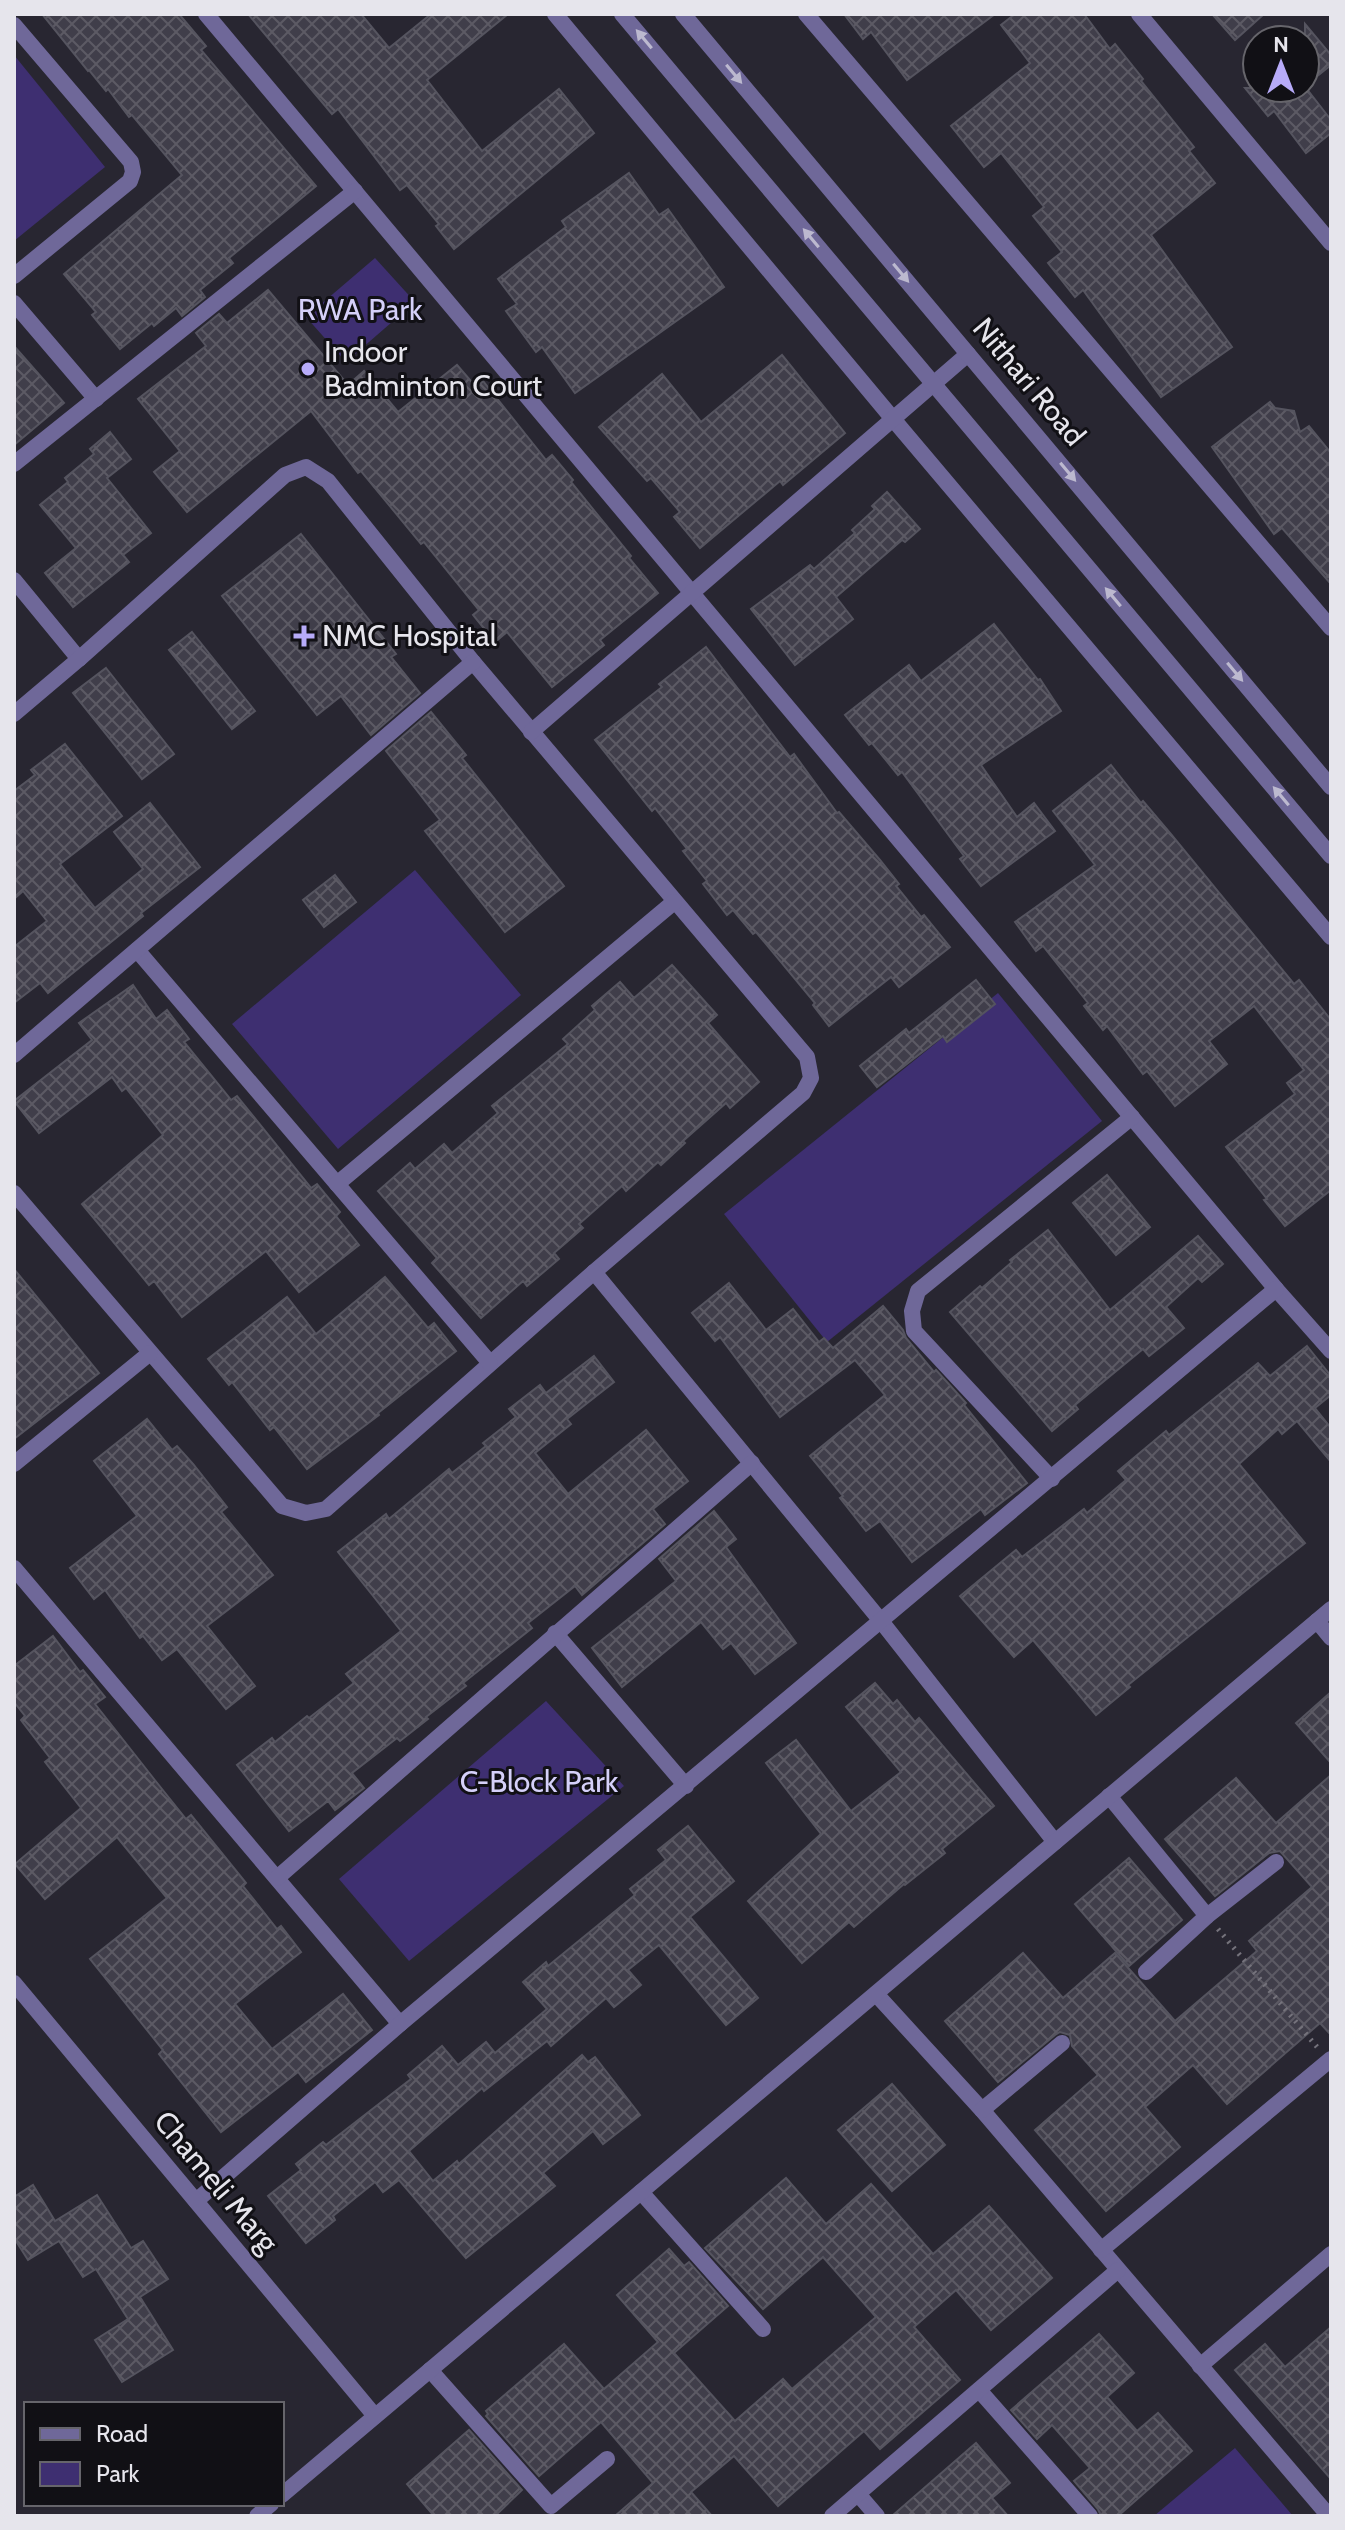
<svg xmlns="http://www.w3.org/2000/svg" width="1345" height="2530" viewBox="0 0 1345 2530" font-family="Cabin,sans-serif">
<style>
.green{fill:#3e2f71}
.building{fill:url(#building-cross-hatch);stroke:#55545f;stroke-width:2}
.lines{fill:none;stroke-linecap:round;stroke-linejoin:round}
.path{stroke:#75737c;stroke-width:5;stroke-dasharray:2 6;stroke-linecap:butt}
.minor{stroke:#6f6899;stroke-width:16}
.tertiary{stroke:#6f6899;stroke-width:16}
.oneway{fill:#bcb9cf}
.poi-dot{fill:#b7abf8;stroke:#111015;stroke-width:3}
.labels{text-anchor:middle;stroke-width:6;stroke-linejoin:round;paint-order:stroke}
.park-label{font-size:30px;fill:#d5d0f9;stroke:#111015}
.poi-label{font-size:30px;fill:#e6e5ec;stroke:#111015;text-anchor:start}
.street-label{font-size:30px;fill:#e6e5ec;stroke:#111015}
</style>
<defs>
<pattern id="building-cross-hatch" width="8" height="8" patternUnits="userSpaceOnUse" patternTransform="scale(2)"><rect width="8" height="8" fill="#403e4a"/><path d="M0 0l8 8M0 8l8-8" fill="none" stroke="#5c5a64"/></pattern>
</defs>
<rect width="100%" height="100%" fill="#282631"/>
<g class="green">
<polygon points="14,55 105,167 14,241"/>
<polygon points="375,258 415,302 346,362 306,317"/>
<polygon points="415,870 521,995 338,1149 232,1024"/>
<polygon points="998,993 1102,1121 827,1342 724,1214"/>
<polygon points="546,1701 624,1786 409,1961 339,1879"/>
<polygon points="1235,2448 1293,2516 1154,2516"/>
</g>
<g class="building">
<polygon points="42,14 179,14 206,46 201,50 316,186 229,258 233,263 200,290 205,297 182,316 176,308 154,326 152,323 120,349 92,315 96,312 64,274 182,175 132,115 129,117 108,89 106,91 89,70 88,71"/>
<polygon points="248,14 361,14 389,48 431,14 508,14 427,80 482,151 559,89 594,133 454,249 436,226 439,224 407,185 400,190 338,109 332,114"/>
<polygon points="844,14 995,14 907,80 871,32 863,39"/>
<polygon points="1015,14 1084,14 1110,49 1115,44 1143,79 1141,81 1194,147 1189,151 1215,183 1151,235 1232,347 1161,397 1083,290 1075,297 1048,263 1062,252 1033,216 1044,207 1001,153 984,167 951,126 1030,63 1001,25"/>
<polygon points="1212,14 1264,14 1235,40"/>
<polygon points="1305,24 1331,55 1331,65 1305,86"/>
<polygon points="1245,88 1306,88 1331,120 1331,133 1306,153 1274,111 1268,116"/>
<polygon points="629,173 659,215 668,209 724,287 575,393 542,347 536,352 506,311 517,304 498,279 566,227 562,221"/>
<polygon points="268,290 348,385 364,371 398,412 457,365 476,387 483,381 546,460 552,455 573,480 571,482 631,556 629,558 658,593 600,640 604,645 552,687 507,632 495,642 473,615 479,610 424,542 421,544 361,471 358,473 311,411 187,512 154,472 180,451 138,399 206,346 196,333 219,314 227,323"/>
<polygon points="14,346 64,403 14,445"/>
<polygon points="782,355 845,433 783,485 780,481 700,548 674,517 680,512 651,478 647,481 599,427 662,374 701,422"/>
<polygon points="1270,402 1275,408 1294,411 1300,432 1309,426 1331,453 1331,584 1282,528 1274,534 1212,447"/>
<polygon points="110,432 131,459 107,478 151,533 123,555 129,562 73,607 45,573 76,548 40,505 68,482 65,478 94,454 90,449"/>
<polygon points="887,492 920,529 905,542 902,540 836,597 853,619 795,665 751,609 810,565 814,569 855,533 852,530 875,509 872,506"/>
<polygon points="301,534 396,654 391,657 420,693 371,735 341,696 317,715 222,596"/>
<polygon points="994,624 1038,680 1040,679 1061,711 981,765 1017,817 1034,803 1055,831 981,886 960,859 964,856 902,772 898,775 872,743 869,745 845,715 909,665 921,681"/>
<polygon points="192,632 255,711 232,729 169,650"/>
<polygon points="706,647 790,757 794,754 837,813 839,812 880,860 899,884 896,886 921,917 924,915 950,947 899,987 891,977 829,1026 813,1005 815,1003 756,932 753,934 733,910 727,915 703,884 707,881 683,851 687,849 655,808 652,811 595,740 662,687 659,684"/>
<polygon points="106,668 174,754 142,779 73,693"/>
<polygon points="431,712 466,755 462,758 564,886 505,932 425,831 440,820 386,751"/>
<polygon points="65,744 122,816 60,864 95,908 143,869 114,832 150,803 200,867 141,913 143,916 48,993 40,983 14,1003 14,947 47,921 23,891 14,899 14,791 35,775 31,770"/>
<polygon points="1111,765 1141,803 1143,801 1170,833 1294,984 1299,980 1331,1020 1331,1190 1285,1226 1264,1200 1267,1199 1226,1147 1295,1094 1287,1083 1304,1070 1254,1006 1209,1041 1227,1064 1175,1106 1147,1071 1143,1074 1107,1026 1103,1030 1084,1006 1088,1003 1043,946 1036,951 1015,922 1095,865 1053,811"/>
<polygon points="335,875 356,902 324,927 303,900"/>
<polygon points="672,965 717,1015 708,1023 759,1082 730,1108 726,1103 683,1141 685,1143 661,1165 658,1162 626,1191 622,1186 579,1224 583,1228 554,1253 559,1259 527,1286 523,1281 481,1318 432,1263 437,1258 378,1191 410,1163 415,1169 444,1144 452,1153 498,1113 492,1106 568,1044 563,1039 595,1010 592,1006 620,982 634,998"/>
<polygon points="976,980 995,1004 947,1042 943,1036 877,1087 860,1066 906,1029 909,1033"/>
<polygon points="133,985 156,1019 167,1010 189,1039 184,1042 231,1100 237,1096 311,1188 317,1184 340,1212 336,1216 359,1245 299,1292 266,1251 182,1317 154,1281 149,1285 82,1204 163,1135 126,1088 122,1091 112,1077 39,1133 14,1101 92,1040 79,1023"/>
<polygon points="1107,1175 1150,1227 1116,1255 1073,1203"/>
<polygon points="1048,1230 1110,1310 1198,1236 1223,1264 1202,1282 1198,1278 1166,1307 1184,1328 1149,1356 1143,1349 1075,1405 1078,1409 1052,1431 950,1312 980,1286 982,1288 1012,1262 1010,1260"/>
<polygon points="14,1269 99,1373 14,1439"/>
<polygon points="385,1277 428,1328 434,1323 456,1351 378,1413 379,1415 307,1469 274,1427 270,1430 232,1382 229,1385 208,1359 287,1297 316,1334"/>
<polygon points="729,1283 766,1330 793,1309 819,1342 824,1338 833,1348 883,1306 903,1330 906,1338 934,1372 936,1370 966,1403 964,1405 1027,1483 985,1515 981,1509 912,1562 880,1521 866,1531 840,1498 843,1496 810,1456 885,1395 855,1360 780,1417 720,1337 715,1341 692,1313"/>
<polygon points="1307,1346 1331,1376 1331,1395 1315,1408 1331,1428 1331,1462 1297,1421 1282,1434 1278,1429 1239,1464 1305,1543 1128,1685 1130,1687 1096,1715 1033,1640 1014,1657 960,1596 1016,1550 1022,1557 1084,1509 1087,1513 1126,1480 1118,1471 1166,1431 1169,1435 1258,1363 1270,1376"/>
<polygon points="594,1356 614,1382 567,1419 571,1424 535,1453 568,1494 646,1430 688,1481 653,1509 665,1524 582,1595 575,1586 528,1623 532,1628 463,1683 466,1686 426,1717 428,1719 400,1741 397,1738 352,1773 364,1788 335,1810 328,1801 289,1831 237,1765 272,1738 275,1742 307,1716 309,1718 354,1683 346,1674 401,1631 338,1552 386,1514 389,1519 449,1469 452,1473 486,1446 483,1443 516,1417 509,1409 540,1385 546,1393"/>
<polygon points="147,1419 172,1450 177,1446 193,1464 227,1507 221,1512 273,1575 207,1626 255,1686 226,1709 177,1649 162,1660 143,1636 140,1638 105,1590 94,1599 70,1568 137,1516 94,1461"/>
<polygon points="714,1511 736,1539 726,1547 796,1643 755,1674 731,1643 723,1649 701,1622 622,1687 592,1648 676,1581 659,1559"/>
<polygon points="53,1636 80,1672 83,1670 105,1697 95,1704 154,1779 186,1819 191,1815 246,1883 243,1886 277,1929 281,1926 301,1952 235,2004 272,2049 343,1994 372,2030 306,2082 298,2072 221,2132 159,2054 163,2050 90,1959 167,1898 117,1837 45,1899 15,1864 81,1808 45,1762 50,1758 21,1720 25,1716 14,1702 14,1666"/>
<polygon points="875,1683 893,1704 897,1700 915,1722 919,1718 994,1806 942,1849 945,1853 905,1885 904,1884 854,1927 849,1922 802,1963 748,1901 821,1834 766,1763 796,1740 851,1811 901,1772 846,1707"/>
<polygon points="1331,1692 1331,1763 1296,1723"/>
<polygon points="1331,1775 1331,2035 1320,2023 1227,2104 1193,2065 1145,2107 1180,2147 1106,2211 1035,2130 1098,2075 1072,2046 1070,2035 1060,2032 1055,2035 998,2082 945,2021 1023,1953 1063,1998 1115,1953 1175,2021 1257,1951 1249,1941 1312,1887 1280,1851 1269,1853 1215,1896 1165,1839 1236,1778 1276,1823"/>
<polygon points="688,1826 734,1881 690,1917 758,1998 726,2025 659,1945 628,1970 641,1985 614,2007 606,1998 551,2046 547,2041 484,2091 482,2088 409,2151 433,2181 457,2161 459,2164 582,2055 588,2062 595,2057 640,2115 603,2144 593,2131 543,2173 555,2186 466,2258 399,2180 383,2192 375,2182 333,2216 335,2220 306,2243 268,2196 301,2170 296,2164 323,2142 326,2145 411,2079 408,2075 442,2046 458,2065 486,2042 495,2053 547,2009 523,1982 546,1962 548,1966 635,1895 630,1889 666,1860 658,1850"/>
<polygon points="1129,1858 1182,1920 1129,1966 1075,1904"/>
<polygon points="892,2084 945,2145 892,2191 838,2130"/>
<polygon points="786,2178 826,2224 871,2184 933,2254 989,2206 1052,2278 991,2330 956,2290 914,2327 960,2380 880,2449 864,2431 778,2506 734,2456 691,2492 712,2516 615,2516 653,2483 601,2422 539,2476 486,2416 488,2414 486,2411 564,2344 604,2389 658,2342 617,2295 669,2249 684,2266 689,2262 728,2306 674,2353 735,2421 783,2379 792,2389 876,2317 823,2257 763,2309 705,2248"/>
<polygon points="33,2185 55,2221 97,2195 131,2248 143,2241 168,2279 140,2297 173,2350 122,2382 95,2340 128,2319 96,2269 83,2277 59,2241 28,2260 14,2238 14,2197"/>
<polygon points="1331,2327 1331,2479 1235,2370 1265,2344 1285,2367"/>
<polygon points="1099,2334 1134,2373 1107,2397 1137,2431 1158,2413 1192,2451 1118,2516 1101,2516 1098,2509 1074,2481 1090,2468 1052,2425 1037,2439 1011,2410"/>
<polygon points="469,2430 522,2490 495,2516 434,2516 407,2484"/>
<polygon points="976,2443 1010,2483 992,2498 1008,2516 892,2516"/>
</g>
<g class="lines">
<polyline class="path" points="1218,1929 1317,2047"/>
<g class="minor">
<polyline points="206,14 1276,1289 1331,1351"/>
<polyline points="555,14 893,419 1331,937"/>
<polyline points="806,14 1331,628"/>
<polyline points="1139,14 1331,243"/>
<polyline points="14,25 131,162 133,172 130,181 14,276"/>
<polyline points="14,303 96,399"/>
<polyline points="14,464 355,191"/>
<polyline points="14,580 79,659"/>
<polyline points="14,714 79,659 285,475 306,467 328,481 473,662 807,1057 811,1078 803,1093 594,1272 326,1509 306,1513 282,1506 14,1193"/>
<polyline points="531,732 968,354"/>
<polyline points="137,950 490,1363"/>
<polyline points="14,1055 473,662"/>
<polyline points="337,1184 674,902"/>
<polyline points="594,1272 881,1621 1055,1842"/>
<polyline points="14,1464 150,1353"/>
<polyline points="1052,1479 914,1331 912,1311 918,1291 1132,1117"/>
<polyline points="14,1568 400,2024"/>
<polyline points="1317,1621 1331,1638"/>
<polyline points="555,1633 686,1786"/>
<polyline points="1109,1796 1207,1916"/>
<polyline points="277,1878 752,1463"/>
<polyline points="1146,1972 1207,1916 1276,1862"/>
<polyline points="876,1994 982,2110 1329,2516"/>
<polyline points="982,2110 1062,2043"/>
<polyline points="641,2192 763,2329"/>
<polyline points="196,2201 400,2024 1276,1289"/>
<polyline points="1101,2250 1331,2059"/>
<polyline points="1200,2366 1331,2254"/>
<polyline points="430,2370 551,2506 607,2459"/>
<polyline points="979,2390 1090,2516"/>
<polyline points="858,2494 877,2516"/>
<polyline points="832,2516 1118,2270"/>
</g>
<g class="tertiary">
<polyline points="622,14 1331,856"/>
<polyline points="683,14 1331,787"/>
<polyline points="14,1983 375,2416"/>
<polyline points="282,2495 1331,1609"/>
<polyline points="257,2516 271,2504"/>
</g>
</g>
<defs><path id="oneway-solid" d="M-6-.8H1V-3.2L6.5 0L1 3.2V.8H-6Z" transform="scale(2)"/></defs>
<g class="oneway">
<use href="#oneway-solid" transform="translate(644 39) rotate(-130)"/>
<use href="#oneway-solid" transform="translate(734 74) rotate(50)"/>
<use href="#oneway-solid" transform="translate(811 238) rotate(-130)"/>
<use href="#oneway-solid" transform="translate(901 273) rotate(50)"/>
<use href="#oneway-solid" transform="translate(1068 472) rotate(50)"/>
<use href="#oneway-solid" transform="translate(1113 597) rotate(-130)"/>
<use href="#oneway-solid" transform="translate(1235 672) rotate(50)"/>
<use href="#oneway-solid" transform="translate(1281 796) rotate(-130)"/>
</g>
<g class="poi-dot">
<circle cx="308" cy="369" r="8"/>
<path d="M300 624h8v8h8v8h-8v8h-8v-8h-8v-8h8z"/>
</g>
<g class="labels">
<g class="park-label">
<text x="360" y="320">RWA Park</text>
<text x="539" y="1792">C-Block Park</text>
</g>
<g class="poi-label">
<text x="324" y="362">Indoor<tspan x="324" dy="34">Badminton Court</tspan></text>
<text x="322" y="646">NMC Hospital</text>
</g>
<g class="street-label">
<text transform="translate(1029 382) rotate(50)" y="10">Nithari Road</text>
<text transform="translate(216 2182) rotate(50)" y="10">Chameli Marg</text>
</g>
</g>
<rect width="1345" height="2530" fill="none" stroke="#e6e5ec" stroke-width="32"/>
<rect x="24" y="2402" width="260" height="104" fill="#111015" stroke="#66656b" stroke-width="2"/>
<rect x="40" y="2428" width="40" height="12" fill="#6f6899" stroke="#66656b" stroke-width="2"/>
<text x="96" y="2442" font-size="24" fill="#e6e5ec">Road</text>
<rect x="40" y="2462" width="40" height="24" fill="#3e2f71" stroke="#66656b" stroke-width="2"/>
<text x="96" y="2482" font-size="24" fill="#e6e5ec">Park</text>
<g transform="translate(1281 64)"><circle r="38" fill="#111015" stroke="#66656b" stroke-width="2"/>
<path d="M0-6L14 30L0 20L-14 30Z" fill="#b7abf8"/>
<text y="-12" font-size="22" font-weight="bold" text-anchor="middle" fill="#e6e5ec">N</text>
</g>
</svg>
